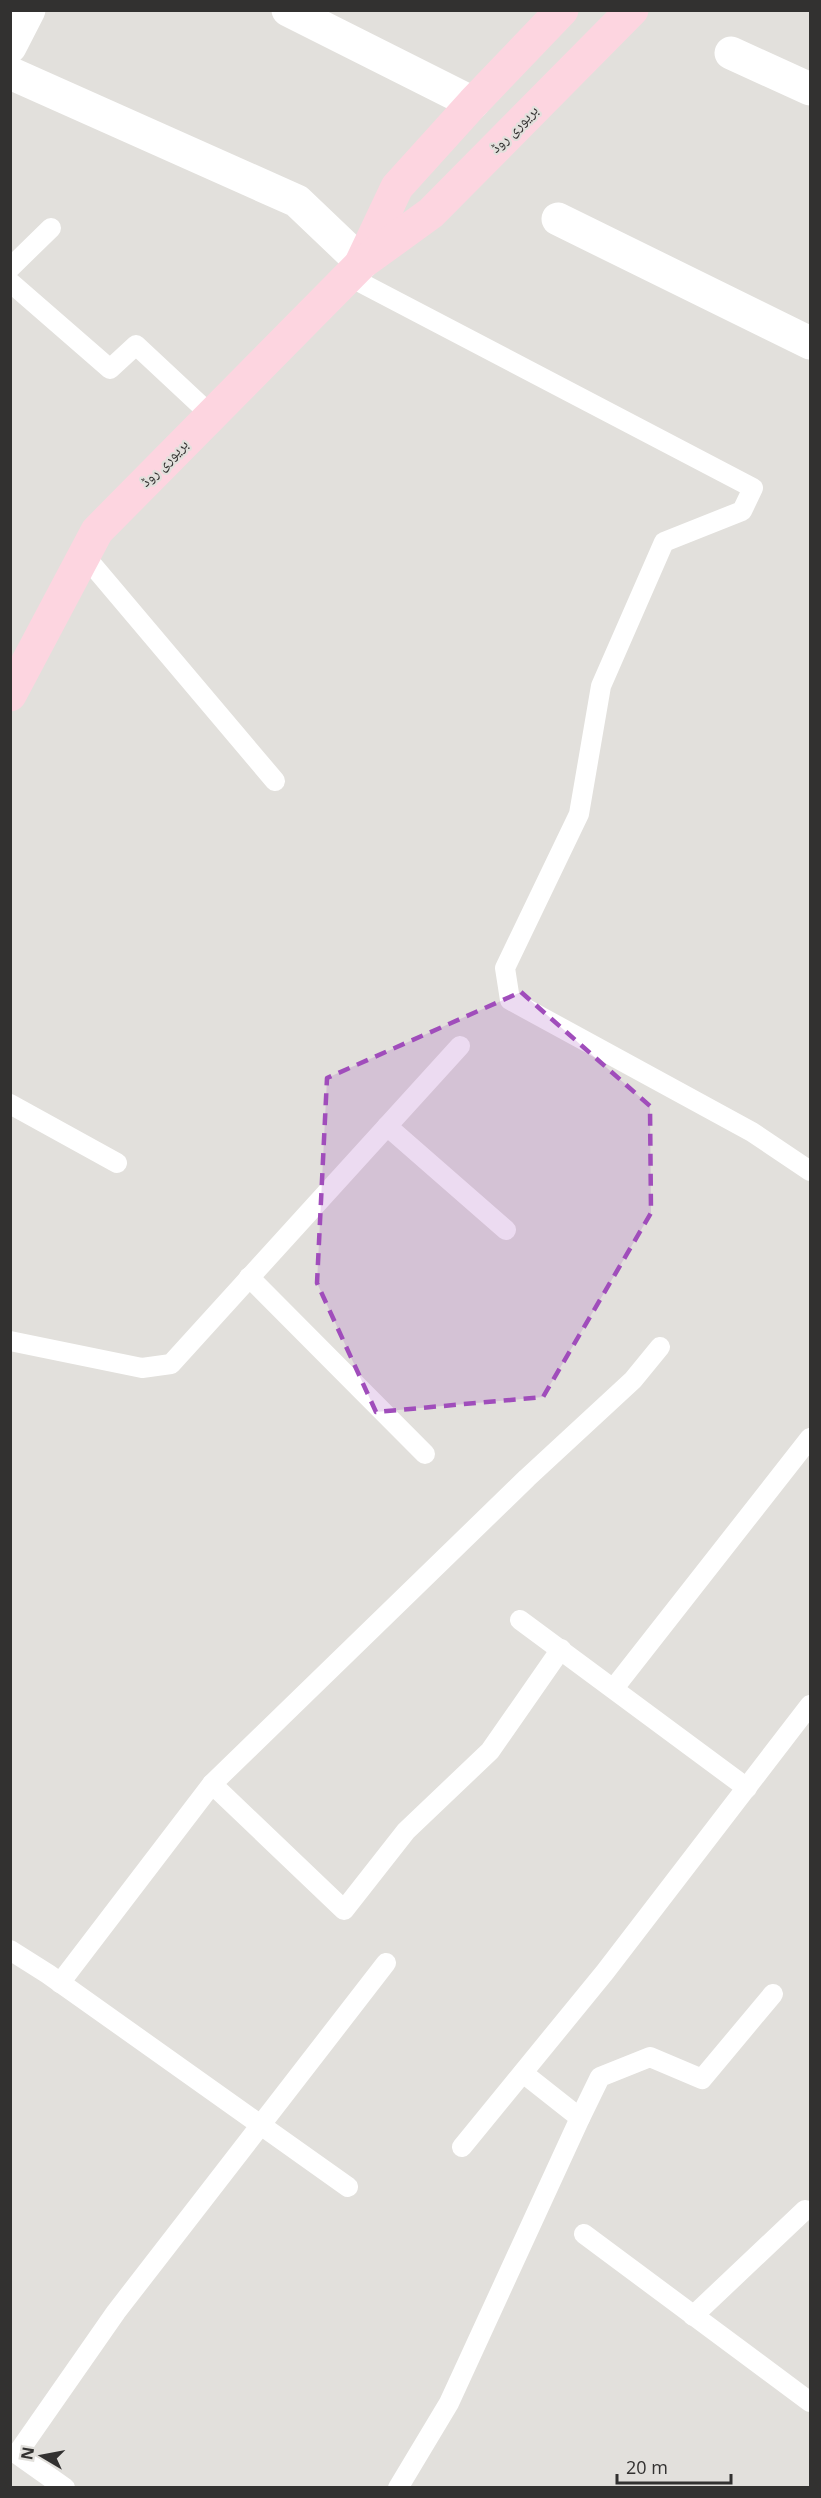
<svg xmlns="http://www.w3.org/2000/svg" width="821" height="2498" viewBox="0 0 821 2498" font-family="'Open Sans','Noto Naskh Arabic',sans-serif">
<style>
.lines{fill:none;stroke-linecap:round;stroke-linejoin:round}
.service{stroke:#fff;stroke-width:20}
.minor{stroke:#fff;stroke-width:33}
.secondary{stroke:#fdd5e0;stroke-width:33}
.marked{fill:#a04dbb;fill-opacity:0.2;stroke:#a04dbb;stroke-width:4.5;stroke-dasharray:12 8;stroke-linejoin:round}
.labels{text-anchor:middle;stroke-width:4.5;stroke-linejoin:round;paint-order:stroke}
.street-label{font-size:15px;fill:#323130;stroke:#e2e0dc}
</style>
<rect width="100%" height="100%" fill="#e2e0dc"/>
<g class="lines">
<g class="service">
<polyline points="10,268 51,228"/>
<polyline points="348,276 753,488 742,511 664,542 601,686 579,814 505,968 510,1000 752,1132 810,1171"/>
<polyline points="10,282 110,369 136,345 211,415"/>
<polyline points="84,555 275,781"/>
<polyline points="10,1104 117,1163"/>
<polyline points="387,1126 506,1230"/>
<polyline points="249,1277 425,1454"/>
<polyline points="10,1341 142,1368 171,1364 460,1046"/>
<polyline points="520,1620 747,1788"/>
<polyline points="614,1688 810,1438"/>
<polyline points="212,1784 344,1910 406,1831 490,1751 561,1649"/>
<polyline points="10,1950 48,1974 348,2187"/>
<polyline points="60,1983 212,1784 527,1478 633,1380 660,1347"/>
<polyline points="580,2118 600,2077 650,2057 702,2079 773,1994"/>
<polyline points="462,2147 605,1972 810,1705"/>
<polyline points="584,2234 810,2402"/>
<polyline points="693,2316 805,2210"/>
<polyline points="65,2488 17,2454 116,2312 386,1963"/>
<polyline points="398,2488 449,2403 580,2118 523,2073"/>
</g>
<g class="minor">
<polyline points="288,10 473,103"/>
<polyline points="10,47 29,10"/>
<polyline points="731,53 810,89"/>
<polyline points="10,73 297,201 362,263"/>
<polyline points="558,219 810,343"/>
</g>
<g class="secondary">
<polyline points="362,261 397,187 473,103 562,10"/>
<polyline points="10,695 97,531 362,263 431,213 632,10"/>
</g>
</g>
<path class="marked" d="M521 992 650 1106 651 1213 543 1397 376 1412 317 1283 327 1078Z"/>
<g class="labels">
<g class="street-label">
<text transform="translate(514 129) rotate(-45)" y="5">بریوری روڈ</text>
<text transform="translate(164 463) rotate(-45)" y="5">بریوری روڈ</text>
</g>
</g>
<rect width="821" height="2498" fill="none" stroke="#323130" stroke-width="24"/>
<g transform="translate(42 2456) rotate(280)" stroke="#e2e0dc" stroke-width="4.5" paint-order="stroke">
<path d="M0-4.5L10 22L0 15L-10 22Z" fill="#323130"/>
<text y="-9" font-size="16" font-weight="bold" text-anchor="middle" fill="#323130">N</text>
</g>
<path d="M617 2474v9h114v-9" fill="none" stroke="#323130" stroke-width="3"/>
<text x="626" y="2474" font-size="18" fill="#323130" stroke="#e2e0dc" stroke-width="4.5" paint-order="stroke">20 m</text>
</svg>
